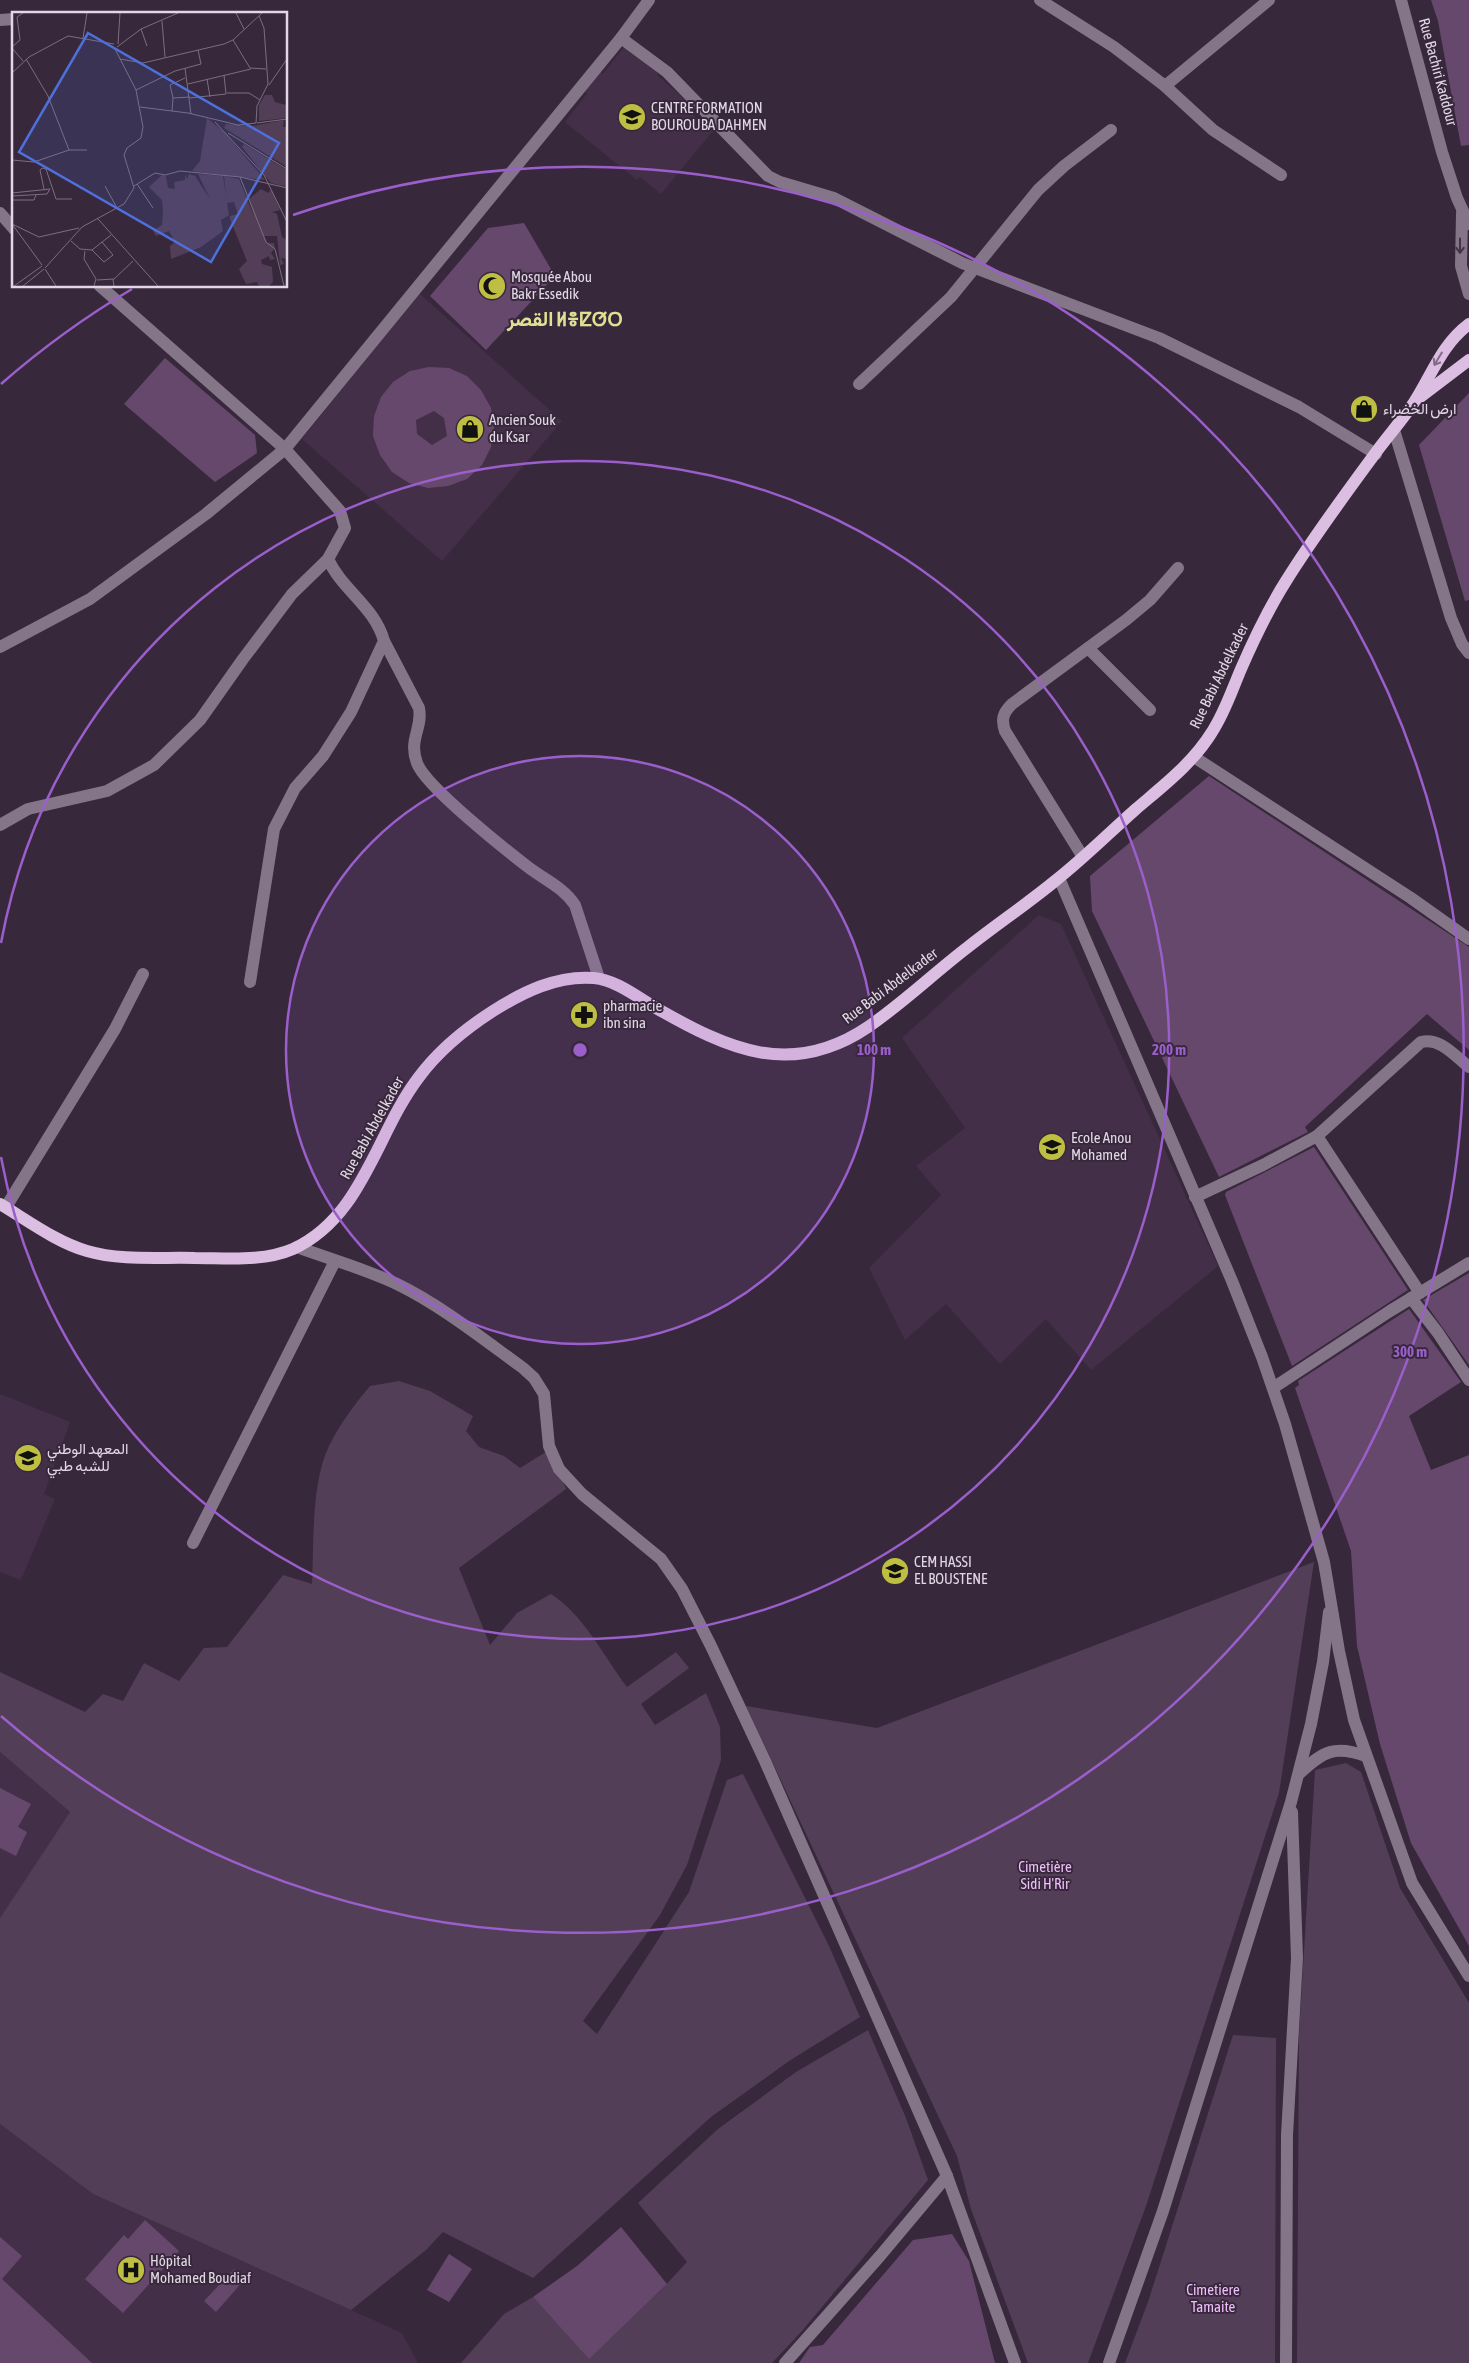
<svg xmlns="http://www.w3.org/2000/svg" width="1469" height="2363" viewBox="0 0 1469 2363" font-family="'Asap Condensed',Vazirmatn,'Noto Sans Tifinagh',sans-serif">
<style>
.built{fill:#442f49}
.green{fill:#533e58}
.building{fill:#66486d;fill-rule:evenodd}
.lines{fill:none;stroke-linecap:round;stroke-linejoin:round}
.minor{stroke:#847688;stroke-width:12}
.major{stroke:#dbbee1;stroke-width:12}
.oneway{stroke:#433447}
.oneway2{stroke:#816c86}
.ring{fill:none;stroke:#9a5fca;stroke-width:2.5}
.labels{text-anchor:middle;stroke-width:4;stroke-linejoin:round;paint-order:stroke}
.street-label{font-size:15px;fill:#e2d7e5;stroke:#38283c}
.poi-label{font-size:15px;fill:#e2d7e5;stroke:#38283c;text-anchor:start}
.park-label{font-size:15px;fill:#f0befc;stroke:#38283c}
.district-label{font-size:20px;font-weight:bold;fill:#dee192;stroke:#38283c}
.inset-road{fill:none;stroke:#7c6e80;stroke-width:1}
.view{fill:#4e70db;fill-opacity:0.15;stroke:#4e70db;stroke-width:2.5}
.inset-edge{fill:none;stroke:#e2d7e5;stroke-width:2.5}
.centre{fill:#9a5fca;stroke:#38283c;stroke-width:2.5}
.ring-label{font-size:15px;text-anchor:middle;font-weight:bold;fill:#9a5fca;stroke:#38283c;stroke-width:4;stroke-linejoin:round;paint-order:stroke}
</style>
<rect width="100%" height="100%" fill="#38283c"/>
<g class="built">
<polygon points="625,46 657,66 658,76 691,105 689,112 713,131 661,194 640,177 637,180 565,122 587,94 583,90 599,71 603,74"/>
<polygon points="419,293 562,421 442,561 302,439"/>
<polygon points="1039,915 1061,924 1218,1266 1091,1370 1046,1319 1000,1364 946,1304 905,1340 869,1268 941,1195 916,1166 965,1128 902,1038"/>
<polygon points="0,1394 70,1422 44,1494 55,1499 21,1580 0,1572"/>
<polygon points="0,1752 70,1812 0,1918"/>
<polygon points="0,2124 93,2194 402,2333 418,2363 0,2363"/>
</g>
<g class="green">
<path d="M399 1381 430 1391 473 1416 466 1431 479 1447 504 1456 520 1468 549 1450 566 1489 459 1568 490 1645 517 1613 551 1594C584 1615 604 1657 627 1687L676 1652 689 1668 641 1704 655 1725 706 1693 720 1727 721 1760 687 1865 660 1915 583 2021 597 2034 689 1892 727 1780 743 1774 829 1946 860 2017 789 2061 711 2117 533 2278 443 2232 426 2250 351 2310 93 2194 0 2124V1918L70 1812 0 1752V1672L85 1712 103 1694 123 1701 144 1663 179 1681 204 1648 227 1647 283 1575 312 1584C314 1543 311 1483 329 1446 340 1424 354 1405 370 1386Z"/>
<polygon points="1314,1562 1279,1793 1146,2206 1088,2363 1028,2363 971,2209 957,2156 746,1706 877,1728"/>
<polygon points="1346,1763 1361,1772 1400,1888 1469,2003 1469,2363 1297,2363 1299,2034 1315,1770"/>
<polygon points="868,2030 906,2118 928,2180 802,2331 772,2363 461,2363 504,2314 533,2297 589,2358 662,2289 687,2262 638,2203 718,2129 796,2072"/>
<polygon points="1233,2035 1276,2038 1275,2363 1125,2363 1148,2302"/>
</g>
<g class="building">
<polygon points="1431,0 1469,0 1469,145 1461,146 1438,21"/>
<polygon points="524,223 555,276 486,350 430,296 488,228"/>
<polygon points="165,358 255,435 257,453 215,482 124,404"/>
<path d="M429 367 449 368 467 376 481 390 491 408 494 427 491 447 482 465 467 479 448 486 428 488 409 483 392 472 380 455 373 436 374 416 381 397 393 382 410 371ZM434 411 444 418 447 436 432 445 417 434 416 420Z"/>
<polygon points="1469,393 1469,600 1465,601 1419,445"/>
<polygon points="1209,776 1469,947 1469,1050 1427,1014 1305,1127 1308,1132 1219,1177 1092,911 1090,876"/>
<polygon points="1314,1147 1408,1290 1292,1366 1225,1195 1226,1192"/>
<polygon points="1469,1273 1469,1365 1423,1300"/>
<polygon points="1409,1309 1461,1382 1409,1416 1431,1470 1469,1455 1469,1946 1411,1843 1380,1744 1357,1646 1351,1551 1295,1388 1299,1385 1298,1381"/>
<polygon points="0,1788 31,1804 18,1827 27,1832 16,1856 0,1848"/>
<polygon points="145,2220 179,2251 123,2313 85,2279 124,2235 128,2239"/>
<polygon points="621,2227 667,2284 589,2359 533,2297 577,2266"/>
<polygon points="952,2234 969,2261 995,2363 799,2363 810,2347 823,2345 913,2240"/>
<polygon points="0,2237 22,2256 2,2279 92,2363 0,2363"/>
<polygon points="449,2254 472,2269 449,2302 427,2290"/>
<polygon points="234,2269 245,2279 216,2312 204,2301"/>
</g>
<g class="lines">
<g class="minor">
<polyline points="1040,0 1114,47 1165,86 1213,130 1281,175"/>
<polyline points="1401,0 1442,152 1457,198 1469,224"/>
<polyline points="0,20 14,19"/>
<polyline points="621,38 667,72 768,176 780,182 834,198 962,263 1159,338 1299,407 1376,454"/>
<polyline points="1165,86 1269,0"/>
<polyline points="0,213 14,229"/>
<polyline points="1462,213 1461,266 1469,294"/>
<path d="M100 286 285 449 340 511 345 528 328 559C342 590 375 607 384 641L351 712 323 756 295 788 274 829 250 982"/>
<polyline points="859,384 951,297 1038,190 1064,166 1111,130"/>
<polyline points="1394,430 1451,618 1462,644 1469,653"/>
<path d="M384 641 419 708C423 729 408 739 417 763 425 786 506 850 528 867 545 880 563 887 575 905L599 978"/>
<polyline points="0,647 90,599 206,514 285,449 621,38 649,0"/>
<polyline points="1088,648 1150,710"/>
<polyline points="1194,757 1411,898 1469,939"/>
<polyline points="0,825 28,809 107,791 154,765 200,720 243,659 292,594 328,559"/>
<path d="M1083 857 1005 731C1001 719 1003 713 1012 704L1126 620 1150 600 1178 568"/>
<polyline points="1059,878 1232,1281 1262,1357 1285,1424 1324,1562 1339,1651 1354,1720 1412,1883 1469,1976"/>
<path d="M1317 1136 1421 1042C1440 1037 1455 1056 1469 1067"/>
<polyline points="1195,1197 1263,1165 1317,1136 1420,1293"/>
<polyline points="6,1207 115,1029 143,974"/>
<path d="M297 1247C330 1259 365 1269 397 1284 442 1306 483 1339 523 1368L534 1378 544 1394 549 1446 559 1469 582 1494 661 1559 682 1589 711 1646 765 1761 947 2176 1015 2363"/>
<polyline points="1411,1298 1438,1333 1469,1380"/>
<polyline points="1273,1388 1390,1311 1469,1263"/>
<polyline points="193,1543 335,1261"/>
<path d="M1300 1773C1323 1751 1335 1745 1366 1756"/>
<polyline points="785,2363 880,2256 947,2176"/>
<polyline points="1109,2363 1163,2211 1291,1802 1311,1724 1323,1662 1329,1612"/>
<polyline points="1286,2363 1287,2135 1297,1958 1292,1812"/>
</g>
<g class="major">
<polyline points="1419,398 1469,360"/>
<path d="M0 1204C27 1220 56 1242 87 1251 121 1261 160 1257 195 1258 227 1258 263 1262 293 1249 363 1217 376 1133 419 1077 439 1050 465 1029 493 1011 523 992 557 975 594 978 616 980 637 997 656 1008 728 1049 791 1079 868 1027 903 1003 934 973 968 947 997 924 1027 904 1055 881 1083 859 1109 833 1136 809 1164 785 1193 763 1212 732 1225 712 1232 690 1241 669 1254 639 1269 608 1286 581 1314 536 1346 493 1377 451 1389 435 1402 420 1413 404 1432 375 1441 345 1469 324"/>
</g>
</g>
<defs><path id="oneway-shaft" d="M-6 0H5M1.5-3L5.5 0L1.5 3" fill="none" stroke-width="1.6" stroke-linecap="round" stroke-linejoin="round" transform="scale(1.25)"/></defs>
<use class="oneway" href="#oneway-shaft" transform="translate(1460 246) rotate(90)"/>
<use class="oneway2" href="#oneway-shaft" transform="translate(1438 359) rotate(121)"/>
<circle cx="580" cy="1050" r="294" fill="#9a5fca" fill-opacity=".12"/>
<g class="ring">
<circle cx="580" cy="1050" r="294"/>
<path d="M1 943A589 589 0 1 1 1 1157"/>
<path d="M1 384A883 883 0 0 1 132 289M293 215A883 883 0 1 1 1 1716"/>
</g>
<defs>
<symbol id="university-disc" viewBox="-11 -11 22 22"><circle r="9.5" fill="#bebf42" stroke="#38283c"/><path d="M0-5L7-2L0 1L-7-2ZM-4 1L0 2.5L4 1V4Q0 6-4 4Z" fill="#111"/></symbol>
<symbol id="mosque-disc" viewBox="-11 -11 22 22"><circle r="9.5" fill="#bebf42" stroke="#38283c"/><path d="M3.5-4.9A6 6 0 1 0 3.5 4.9A5 5 0 1 1 3.5-4.9Z" fill="#111"/></symbol>
<symbol id="shop-disc" viewBox="-11 -11 22 22"><circle r="9.5" fill="#bebf42" stroke="#38283c"/><path d="M-5-2.5h2.3a2.7 3.5 0 0 1 5.4 0H5L5.5 6h-11ZM-1.5-2.5h3a1.5 2.3 0 0 0-3 0Z" fill="#111"/></symbol>
<symbol id="pharmacy-disc" viewBox="-11 -11 22 22"><circle r="9.5" fill="#bebf42" stroke="#38283c"/><path d="M-2-6h4v4h4v4h-4v4h-4v-4h-4v-4h4Z" fill="#111"/></symbol>
<symbol id="school-disc" viewBox="-11 -11 22 22"><circle r="9.5" fill="#bebf42" stroke="#38283c"/><path d="M0-5L7-2L0 1L-7-2ZM-4 1L0 2.5L4 1V4Q0 6-4 4Z" fill="#111"/></symbol>
<symbol id="hospital-disc" viewBox="-11 -11 22 22"><circle r="9.5" fill="#bebf42" stroke="#38283c"/><path d="M-5-5h3v3.5h4V-5h3V5h-3V1.5h-4V5h-3Z" fill="#111"/></symbol>
</defs>
<g fill-rule="evenodd">
<use href="#university-disc" x="616" y="101" width="32" height="32"/>
<use href="#mosque-disc" x="476" y="270" width="32" height="32"/>
<use href="#shop-disc" x="1348" y="393" width="32" height="32"/>
<use href="#shop-disc" x="454" y="413" width="32" height="32"/>
<use href="#pharmacy-disc" x="568" y="999" width="32" height="32"/>
<use href="#school-disc" x="1036" y="1131" width="32" height="32"/>
<use href="#university-disc" x="12" y="1442" width="32" height="32"/>
<use href="#school-disc" x="879" y="1555" width="32" height="32"/>
<use href="#hospital-disc" x="115" y="2254" width="32" height="32"/>
</g>
<g class="labels">
<g class="street-label">
<text transform="translate(1438 72) rotate(75)" y="5">Rue Bachiri Kaddour</text>
<text transform="translate(1219 676) rotate(-64)" y="5">Rue Babi Abdelkader</text>
<text transform="translate(890 986) rotate(-37)" y="5">Rue Babi Abdelkader</text>
<text transform="translate(372 1128) rotate(-61)" y="5">Rue Babi Abdelkader</text>
</g>
<g class="poi-label">
<text x="651" y="113">CENTRE FORMATION<tspan x="651" dy="17">BOUROUBA DAHMEN</tspan></text>
<text x="511" y="282">Mosquée Abou<tspan x="511" dy="17">Bakr Essedik</tspan></text>
<text x="1383" y="414">ارض الخضراء</text>
<text x="489" y="425">Ancien Souk<tspan x="489" dy="17">du Ksar</tspan></text>
<text x="603" y="1011">pharmacie<tspan x="603" dy="17">ibn sina</tspan></text>
<text x="1071" y="1143">Ecole Anou<tspan x="1071" dy="17">Mohamed</tspan></text>
<text x="47" y="1454">المعهد الوطني<tspan x="47" dy="17">للشبه طبي</tspan></text>
<text x="914" y="1567">CEM HASSI<tspan x="914" dy="17">EL BOUSTENE</tspan></text>
<text x="150" y="2266">Hôpital<tspan x="150" dy="17">Mohamed Boudiaf</tspan></text>
</g>
<g class="park-label">
<text x="1045" y="1872">Cimetière<tspan x="1045" dy="17">Sidi H'Rir</tspan></text>
<text x="1213" y="2295">Cimetiere<tspan x="1213" dy="17">Tamaite</tspan></text>
</g>
<g class="district-label">
<text x="565" y="326">القصر ⵍⴻⵇⵚⵔ</text>
</g>
</g>
<g transform="translate(12 12)">
<rect width="275" height="275" fill="#38283c"/>
<path d="M253 83H260L263 90 274 93 275 106 247 109V93ZM195 106 212 120 253 168 180 159 188 149ZM272 108 271 115H275V155L212 116 214 112 240 114ZM232 132 275 158V175L259 171 230 135ZM173 162 175 167 177 162 183 164 198 187 186 162 211 164 217 203 209 208 211 219 189 235 159 247 158 234 163 230 157 219 144 224 141 219 150 213 151 198 150 188 137 175 150 163 154 164 156 176 163 177 162 170 173 168ZM212 164 227 167 242 204 237 187 249 177 256 181 259 178 268 198 260 200 265 202 270 225 275 228V247L269 246 272 252 268 253 265 224H252L255 231H262L263 236 259 241 263 247 258 248 257 244 249 248 250 252 260 255 261 270 257 274H247L245 270 234 272 227 257 235 249 218 207V204L226 202 222 190 215 191Z" fill="#533e58"/>
<path class="inset-road" d="M224 1 232 17M150 9 153 45M129 17 135 34M71 26 75 1M221 28 238 56 254 57M106 32 108 1M0 35 8 28 5 5 11 1M105 35 129 17 166 1M0 36 11 49M14 47 36 84 57 138M108 47 131 51 212 32 221 28 250 1M173 56 179 102M0 61 17 45 56 24 102 32M195 67 198 85M176 72 239 57M257 73 275 47M124 78 163 59 189 52 186 38M215 81H237L248 88M161 86 158 73 173 66M178 86 214 82 212 63M128 95 176 101 226 113 244 111 245 94 256 72 252 16 247 4M160 99 161 86 178 85M203 110 252 163 275 210M245 111 275 107M216 121 275 157M0 148 22 150 57 138H75M0 165V191M228 165 254 230 263 237 272 274M125 172 141 196M93 174 105 196M122 174 143 161 153 163 168 159 228 165 275 176M32 177 28 158 30 156 34 157 44 187H60M0 181 38 177M0 184 35 182 38 177M1 188H22L24 183M86 207 146 274M0 212 27 225 67 216M0 212 30 253M59 229 68 237 80 238 99 223M80 238 92 250 101 243 90 230M73 239 72 247 84 267 82 274M33 256 70 215 112 192 122 176 112 143 115 136 129 126 131 115 124 78 102 35M33 257 44 274M85 268 102 267M2 274 30 254M11 274 32 257M102 274 101 268 121 249"/>
<path class="view" d="M76 21 267 131 199 250 7 140Z"/>
<rect width="275" height="275" class="inset-edge"/>
</g>
<circle cx="580" cy="1050" r="8" class="centre"/>
<g class="ring-label">
<text x="874" y="1055">100 m</text>
<text x="1169" y="1055">200 m</text>
<text x="1410" y="1357">300 m</text>
</g>
</svg>
